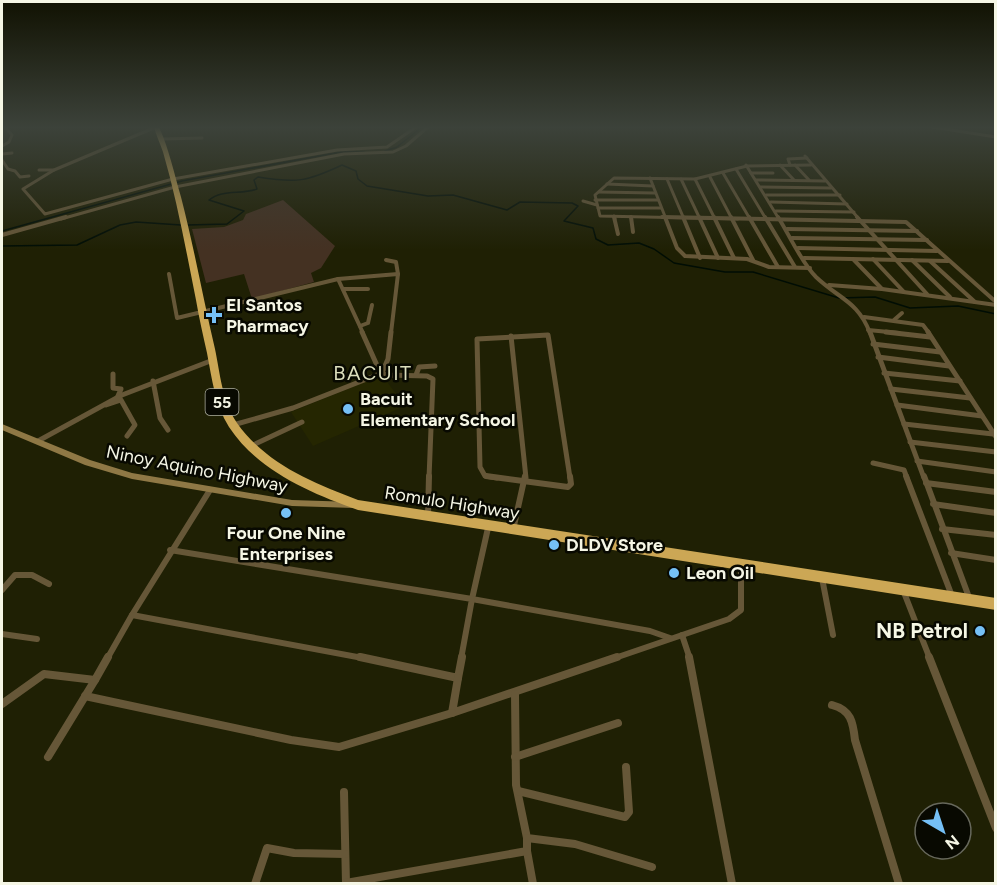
<svg xmlns="http://www.w3.org/2000/svg" width="997" height="885" viewBox="0 0 997 885" font-family="Figtree,sans-serif">
<style>
.built{fill:#252601}
.green{fill:#443122}
.lines{fill:none;stroke-linecap:round;stroke-linejoin:round}
.stream{stroke:#000d04;stroke-width:1.5}
.street-far4{stroke:#665738;stroke-width:3}
.street-far3{stroke:#665738;stroke-width:4}
.street-far2{stroke:#665738;stroke-width:5}
.street-far1{stroke:#665738;stroke-width:6}
.street{stroke:#665738;stroke-width:8}
.secondary{fill:#8f7845;fill-rule:evenodd}
.highway{fill:#cca755;fill-rule:evenodd}
.poi-dot{fill:#75c0f6;stroke:#080901;stroke-width:2}
.labels{text-anchor:middle;stroke-width:5;stroke-linejoin:round;paint-order:stroke}
.shield{fill:#080901;stroke:#aeafa1;stroke-width:1.5}
.shield-label{font-size:16px;font-weight:bold;fill:#f5f6e5}
.poi-label{font-size:18px;font-weight:bold;fill:#f5f6e5;stroke:#080901;text-anchor:start}
.street-label{font-size:18px;fill:#f5f6e5;stroke:#080901}
.neighbourhood-label{font-size:20px;letter-spacing:1.5px;fill:#dddfbd;stroke:#080901}
.near-poi-label{font-size:21px;font-weight:bold;fill:#f5f6e5;stroke:#080901;text-anchor:end}
</style>
<rect width="100%" height="100%" fill="#1f2004"/>
<polygon class="built" points="382,375 405,406 313,446 291,412"/>
<polygon class="green" points="283,200 335,246 321,268 311,273 314,282 252,299 244,274 206,283 192,229 224,227 243,220 246,214"/>
<g class="lines">
<g class="stream">
<polyline points="385,151 397,147 422,127"/>
<path d="M187 225 227 224 244 211 209 200C222 189 241 195 257 189L254 180 258 177C297 183 306 182 342 165L356 171 358 179 367 186 428 196 453 195 507 210 520 202 572 203 578 206 564 221 593 228 596 239 608 245 639 243 654 249 674 263 725 272H753L839 298 875 297 910 308 958 306 996 314"/>
<polyline points="2,231 182,181 341,152 364,152"/>
<polyline points="2,246 77,245 120,225 136,222 181,225"/>
</g>
<g class="street-far4">
<polyline points="932,127 996,137"/>
<polyline points="162,139 202,138"/>
<polyline points="2,146 9,142 12,135 5,127"/>
<polyline points="2,154 12,153"/>
<polyline points="805,156 859,219"/>
<polyline points="2,160 8,169 15,171 20,177 29,176"/>
<polyline points="746,165 779,219"/>
<polyline points="780,165 794,180"/>
<polyline points="790,165 788,159 807,158"/>
<polyline points="795,165 809,180"/>
<polyline points="736,169 766,219"/>
<polyline points="39,170 54,170 156,127"/>
<polyline points="54,170 23,189 45,214 173,179 337,150 387,147 416,127"/>
<polyline points="723,173 750,219"/>
<polyline points="751,173 773,173"/>
<polyline points="710,177 732,219"/>
<polyline points="650,178 666,219"/>
<polyline points="667,179 684,219"/>
<polyline points="681,179 700,219"/>
<polyline points="695,179 715,219"/>
<polyline points="756,180 825,181"/>
<polyline points="607,184 653,186"/>
<polyline points="761,187 831,188"/>
<polyline points="599,192 655,193"/>
<polyline points="766,195 840,195"/>
<polyline points="595,200 658,200"/>
<polyline points="583,201 597,205"/>
<polyline points="771,202 847,204"/>
<polyline points="598,208 661,208"/>
<polyline points="776,211 854,212"/>
<polyline points="614,216 615,219"/>
<polyline points="61,219 175,187 344,154 393,152 406,146 428,127"/>
<polyline points="738,219 600,216 595,195 614,178 695,179 747,166 811,165"/>
</g>
<g class="street-far3">
<polyline points="614,217 618,234"/>
<polyline points="631,217 633,232"/>
<polyline points="662,217 906,222 996,302"/>
<polyline points="665,217 677,248 685,256 747,259 769,267 810,268"/>
<polyline points="683,217 700,258"/>
<polyline points="699,217 718,258"/>
<polyline points="714,217 734,258"/>
<polyline points="731,217 753,260"/>
<polyline points="749,217 778,267"/>
<polyline points="765,217 795,267"/>
<path d="M778 217C790 236 801 262 816 277 839 299 858 301 870 333"/>
<polyline points="857,217 927,294"/>
<polyline points="787,229 917,231"/>
<polyline points="2,235 66,217"/>
<polyline points="792,238 927,240"/>
<polyline points="798,248 937,251"/>
<polyline points="804,258 948,261"/>
<polyline points="853,259 882,289"/>
<polyline points="873,259 904,292"/>
<polyline points="386,260 396,262 398,274"/>
<polyline points="912,260 950,297"/>
<polyline points="930,261 975,302"/>
<polyline points="169,274 177,318 338,279 363,333"/>
<polyline points="338,279 398,274 391,333"/>
<polyline points="829,285 882,289 996,305"/>
<polyline points="343,289 368,289"/>
<polyline points="864,317 923,325 929,333"/>
<polyline points="894,320 902,313"/>
<polyline points="360,326 368,323 372,305"/>
<polyline points="868,330 899,333"/>
</g>
<g class="street-far2">
<polyline points="362,332 380,372 386,375 427,376 433,379 429,478"/>
<polyline points="870,332 924,478"/>
<polyline points="886,332 930,337"/>
<polyline points="928,332 996,437"/>
<polyline points="511,336 526,478"/>
<polyline points="873,344 940,352"/>
<polyline points="878,357 949,366"/>
<polyline points="884,373 960,381"/>
<polyline points="113,374 113,388 121,389 118,396"/>
<polyline points="416,375 419,367 435,366"/>
<polyline points="153,381 160,418 168,430"/>
<polyline points="891,389 970,398"/>
<polyline points="106,405 121,400 135,425 127,436"/>
<polyline points="897,405 982,416"/>
<polyline points="904,424 993,434"/>
<polyline points="233,425 293,408 382,373 388,359 391,332"/>
<polyline points="38,441 122,395 213,360"/>
<polyline points="910,442 996,452"/>
<polyline points="251,446 302,422"/>
<polyline points="917,461 996,472"/>
<polyline points="873,463 904,470 907,478"/>
<polyline points="497,478 485,476 480,467 477,339 548,335 570,478"/>
</g>
<g class="street-far1">
<polyline points="486,476 568,487 571,484 570,476"/>
<polyline points="906,476 952,596"/>
<polyline points="924,476 970,600"/>
<polyline points="926,483 996,492"/>
<polyline points="933,504 996,513"/>
<polyline points="428,516 429,476"/>
<polyline points="488,528 472,599 650,631 670,638"/>
<polyline points="942,529 996,535"/>
<polyline points="513,530 525,476"/>
<polyline points="170,550 472,599 461,659"/>
<polyline points="951,553 996,560"/>
<polyline points="822,578 833,635"/>
<polyline points="2,590 15,575 32,575 49,584"/>
<polyline points="903,590 930,659"/>
<polyline points="132,615 210,490"/>
<polyline points="2,634 37,639"/>
<polyline points="682,635 690,659"/>
<polyline points="107,659 132,615 368,659"/>
<polyline points="612,659 729,619 741,610 741,565"/>
</g>
<g class="street">
<polyline points="360,657 458,678 462,657"/>
<polyline points="689,657 732,884"/>
<polyline points="929,657 996,828"/>
<polyline points="458,678 452,713 617,657"/>
<polyline points="515,694 516,785 527,838 575,844 652,867"/>
<polyline points="85,696 291,740 339,747 452,713"/>
<polyline points="2,704 44,674 95,680 108,657"/>
<path d="M832 705C851 710 853 722 855 740L899 884"/>
<polyline points="48,757 95,680"/>
<polyline points="515,757 618,723"/>
<polyline points="518,791 625,817 629,812 626,767"/>
<polyline points="344,792 346,884"/>
<polyline points="527,851 533,884"/>
<polyline points="346,883 527,851 527,838"/>
<polyline points="255,884 267,848 294,853 345,854"/>
</g>
<polygon class="secondary" points="2,424 90,460 132,473 292,500 354,502 357,503 358,505 357,507 354,508 292,506 132,479 85,465 2,430"/>
<path class="highway" d="M154 127H159C169 149 174 173 181 197 194 247 203 298 215 349 220 373 222 401 237 423 266 464 313 483 358 500L996 598V610L358 510C310 493 258 471 229 427 215 405 212 379 207 353 203 335 199 318 196 300 186 250 177 200 163 152 160 143 156 135 154 127Z"/>
</g>
<linearGradient id="sky" x2="0" y2="1"><stop stop-color="#111202"/><stop offset="0.51" stop-color="#3c423a"/><stop offset="1" stop-color="#3c423a" stop-opacity="0"/></linearGradient>
<rect width="997" height="250" fill="url(#sky)"/>
<g class="poi-dot">
<path d="M211 306h6v6h6v6h-6v6h-6v-6h-6v-6h6z"/>
<circle cx="348" cy="409" r="6"/>
<circle cx="286" cy="513" r="6"/>
<circle cx="554" cy="545" r="6"/>
<circle cx="674" cy="573" r="6"/>
<circle cx="980" cy="631" r="6"/>
</g>
<g class="labels">
<rect class="shield" x="205.5" y="389" width="33" height="26" rx="4.5"/>
<g class="shield-label">
<text x="222" y="408">55</text>
</g>
<g class="poi-label">
<text x="226" y="311">El Santos<tspan x="226" dy="21">Pharmacy</tspan></text>
<text x="360" y="405">Bacuit<tspan x="360" dy="21">Elementary School</tspan></text>
<text x="286" y="539" text-anchor="middle">Four One Nine<tspan x="286" dy="21">Enterprises</tspan></text>
<text x="566" y="551">DLDV Store</text>
<text x="686" y="579">Leon Oil</text>
</g>
<g class="street-label">
<text transform="translate(197 469) rotate(11)" y="6">Ninoy Aquino Highway</text>
<text transform="translate(452 503) rotate(9)" y="6">Romulo Highway</text>
</g>
<g class="neighbourhood-label">
<text x="373" y="380">BACUIT</text>
</g>
<g class="near-poi-label">
<text x="968" y="638">NB Petrol</text>
</g>
</g>
<rect width="997" height="885" fill="none" stroke="#f5f6e5" stroke-width="6"/>
<g transform="translate(943 831) rotate(141)"><circle r="28" fill="#080901" stroke="#67685c" stroke-width="1.5"/>
<path d="M0-4.5L10 22L0 15L-10 22Z" fill="#75c0f6"/>
<text y="-9" font-size="16" font-weight="bold" text-anchor="middle" fill="#f5f6e5">N</text>
</g>
</svg>
